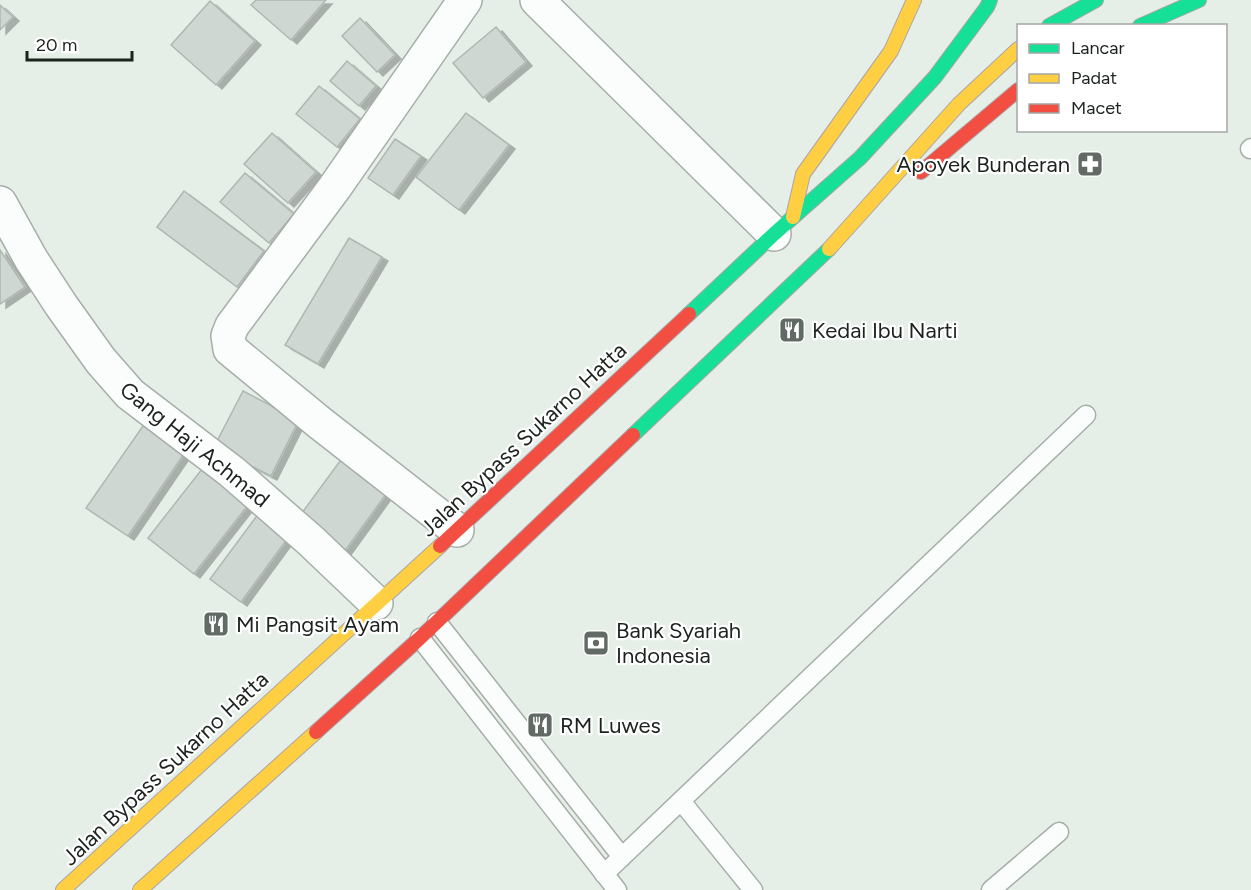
<svg xmlns="http://www.w3.org/2000/svg" width="1251" height="890" viewBox="0 0 1251 890" font-family="Figtree,sans-serif">
<style>
.building{fill:#cfd7d2;stroke:#afb7b2;stroke-width:1.5;filter:url(#shadow)}
.lines{fill:none;stroke-linecap:round;stroke-linejoin:round}
.lane-casing{stroke:#a6aea8;stroke-width:21}
.street-casing{stroke:#a6aea8;stroke-width:36}
.fast-casing{stroke:#aca4a9;stroke-width:16}
.slow-casing{stroke:#aca4a9;stroke-width:16}
.jam-casing{stroke:#aca4a9;stroke-width:16}
.lane{stroke:#fbfdfc;stroke-width:18}
.street{stroke:#fbfdfc;stroke-width:33}
.fast{stroke:#16e098;stroke-width:14}
.slow{stroke:#ffcf43;stroke-width:14}
.jam{stroke:#f24e42;stroke-width:14}
.labels{text-anchor:middle;stroke-width:4.5;stroke-linejoin:round;paint-order:stroke}
.poi-label{font-size:22px;fill:#1c231f;stroke:#fff;text-anchor:start}
.street-label{font-size:22px;fill:#1c231f;stroke:#fff}
</style>
<defs>
<filter id="shadow"><feDropShadow dx="6" dy="4" stdDeviation="0" flood-color="#0004"/></filter>
</defs>
<rect width="100%" height="100%" fill="#e5efe8"/>
<g class="building">
<polygon points="256,0 326,0 291,40 251,5"/>
<polygon points="210,1 255,41 216,85 171,45"/>
<polygon points="0,5 13,17 0,30"/>
<polygon points="360,18 395,55 377,72 342,36"/>
<polygon points="496,27 526,62 483,98 453,63"/>
<polygon points="347,61 376,86 359,106 330,81"/>
<polygon points="319,86 360,119 337,147 296,114"/>
<polygon points="466,113 509,145 459,210 416,177"/>
<polygon points="272,133 316,172 288,203 244,164"/>
<polygon points="395,139 421,156 393,195 368,178"/>
<polygon points="245,173 294,214 269,243 220,202"/>
<polygon points="184,191 264,251 237,287 157,227"/>
<polygon points="349,238 382,257 318,364 285,345"/>
<polygon points="0,250 25,287 0,304"/>
<polygon points="243,391 299,420 271,476 214,447"/>
<polygon points="145,423 186,451 128,536 86,508"/>
<polygon points="343,457 389,490 342,555 296,521"/>
<polygon points="202,469 249,504 194,574 148,538"/>
<polygon points="262,509 293,531 241,602 210,579"/>
</g>
<g class="lines">
<defs>
<g id="lane">
<polyline points="1250,149 1251,148"/>
<polyline points="437,622 622,857"/>
<polyline points="420,638 617,890"/>
<polyline points="681,801 753,890"/>
<polyline points="604,874 1086,415"/>
<polyline points="991,890 1059,832"/>
</g>
<g id="street">
<polyline points="537,0 774,234"/>
<polyline points="0,203 31,259 61,305 101,361 130,394 232,472 311,541 376,603"/>
<polyline points="457,530 320,423 230,349 228,336 232,326 335,187 465,0"/>
</g>
<g id="fast">
<polyline points="1049,26 1096,0"/>
<polyline points="1140,26 1199,0"/>
<polyline points="689,314 774,234 860,158 935,77 987,7 990,0"/>
<polyline points="633,435 829,249"/>
</g>
<g id="slow">
<polyline points="793,217 803,174 891,51 914,0"/>
<polyline points="829,249 959,104 1018,49"/>
<polyline points="63,890 440,546"/>
<polyline points="140,890 316,732"/>
</g>
<g id="jam">
<polyline points="921,172 1018,90"/>
<polyline points="440,546 689,314"/>
<polyline points="316,732 420,638 633,435"/>
</g>
</defs>
<use href="#lane" class="lane-casing"/>
<use href="#street" class="street-casing"/>
<use href="#fast" class="fast-casing"/>
<use href="#slow" class="slow-casing"/>
<use href="#jam" class="jam-casing"/>
<use href="#lane" class="lane"/>
<use href="#street" class="street"/>
<use href="#fast" class="fast"/>
<use href="#slow" class="slow"/>
<use href="#jam" class="jam"/>
</g>
<defs>
<symbol id="pharmacy-square" viewBox="-11 -11 22 22"><rect x="-9" y="-9" width="18" height="18" rx="4" fill="#626a65" stroke="#fff"/><path d="M-2-6h4v4h4v4h-4v4h-4v-4h-4v-4h4Z" fill="#fff"/></symbol>
<symbol id="restaurant-square" viewBox="-11 -11 22 22"><rect x="-9" y="-9" width="18" height="18" rx="4" fill="#626a65" stroke="#fff"/><path d="M-5-6h1v4h1v-4h1v4h1v-4h1v5L-1.5 .5V6h-2V.5L-5-1ZM5-6V6H3V1.5H1.5Q1.5-4 5-6Z" fill="#fff"/></symbol>
<symbol id="bank-square" viewBox="-11 -11 22 22"><rect x="-9" y="-9" width="18" height="18" rx="4" fill="#626a65" stroke="#fff"/><path d="M-6-4H6V4H-6ZM0-2.3a2.3 2.3 0 1 0 0 4.6a2.3 2.3 0 1 0 0-4.6Z" fill="#fff"/></symbol>
</defs>
<g fill-rule="evenodd">
<use href="#pharmacy-square" x="1075" y="149" width="30" height="30"/>
<use href="#restaurant-square" x="777" y="315" width="30" height="30"/>
<use href="#restaurant-square" x="201" y="609" width="30" height="30"/>
<use href="#bank-square" x="581" y="628" width="30" height="30"/>
<use href="#restaurant-square" x="525" y="710" width="30" height="30"/>
</g>
<g class="labels">
<g class="poi-label">
<text x="1070" y="172" text-anchor="end">Apoyek Bunderan</text>
<text x="812" y="338">Kedai Ibu Narti</text>
<text x="236" y="632">Mi Pangsit Ayam</text>
<text x="616" y="638">Bank Syariah<tspan x="616" dy="25">Indonesia</tspan></text>
<text x="560" y="733">RM Luwes</text>
</g>
<g class="street-label">
<text transform="translate(523 439) rotate(-43)" y="8">Jalan Bypass Sukarno Hatta</text>
<text transform="translate(195 444) rotate(39)" y="8">Gang Haji Achmad</text>
<text transform="translate(165 768) rotate(-43)" y="8">Jalan Bypass Sukarno Hatta</text>
</g>
</g>
<rect x="1017" y="24" width="210" height="108" fill="#ffffff" stroke="#a4a7a5" stroke-width="1.5"/>
<rect x="1029" y="44" width="30" height="9" fill="#16e098" stroke="#a4a7a5" stroke-width="1.5"/>
<text x="1071" y="54" font-size="18" fill="#1c231f">Lancar</text>
<rect x="1029" y="74" width="30" height="9" fill="#ffcf43" stroke="#a4a7a5" stroke-width="1.5"/>
<text x="1071" y="84" font-size="18" fill="#1c231f">Padat</text>
<rect x="1029" y="104" width="30" height="9" fill="#f24e42" stroke="#a4a7a5" stroke-width="1.5"/>
<text x="1071" y="114" font-size="18" fill="#1c231f">Macet</text>
<path d="M27 51v9h105v-9" fill="none" stroke="#1c231f" stroke-width="3"/>
<text x="36" y="51" font-size="18" fill="#1c231f" stroke="#ffffff" stroke-width="4.5" paint-order="stroke">20 m</text>
</svg>
